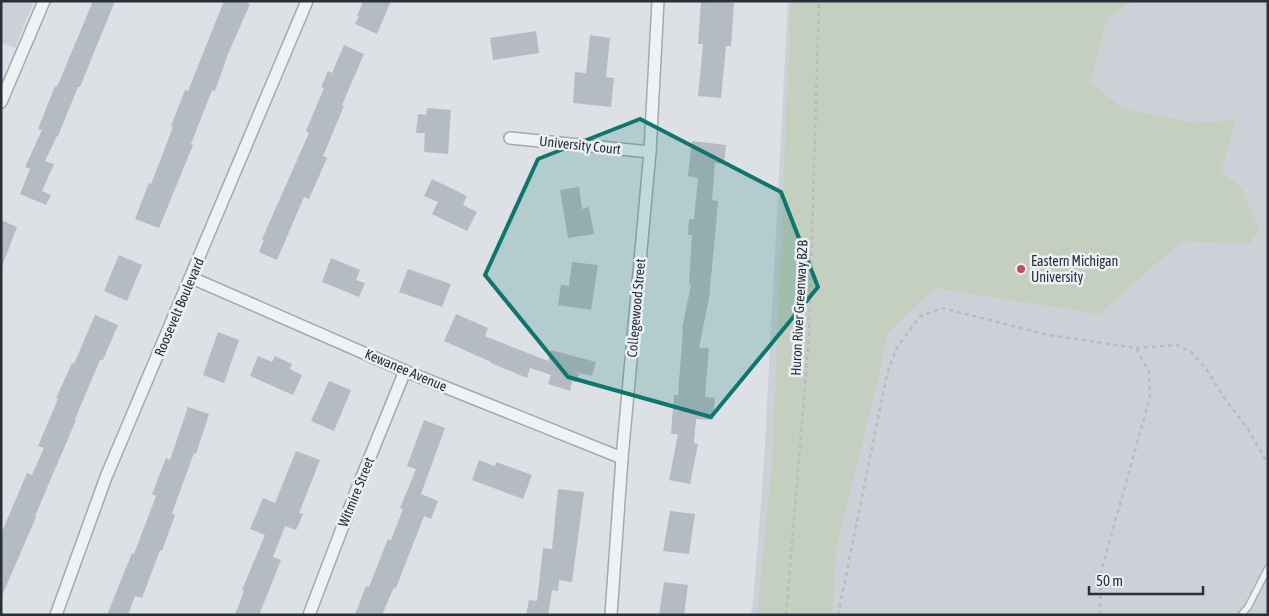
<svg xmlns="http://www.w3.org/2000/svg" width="1269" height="616" viewBox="0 0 1269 616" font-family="'Asap Condensed',sans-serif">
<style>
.built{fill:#cbd1d7}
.green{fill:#c5cfbf}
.building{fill:#b5bbc2}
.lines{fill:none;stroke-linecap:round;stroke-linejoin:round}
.lane-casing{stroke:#a3a9af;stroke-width:8}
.street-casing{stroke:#a3a9af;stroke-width:14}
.path{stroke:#b7bcc0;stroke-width:2.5;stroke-dasharray:4 4;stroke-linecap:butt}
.lane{stroke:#eff2f4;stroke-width:5.5}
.street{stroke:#eff2f4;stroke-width:11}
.marked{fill:#0f766e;fill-opacity:0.2;stroke:#0f766e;stroke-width:4;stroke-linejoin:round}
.poi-dot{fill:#c4496b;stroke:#ecf0f4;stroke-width:2}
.labels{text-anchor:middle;stroke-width:5;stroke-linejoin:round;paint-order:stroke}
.street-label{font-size:14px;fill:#28313b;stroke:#ecf0f4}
.poi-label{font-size:14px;fill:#28313b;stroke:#ecf0f4;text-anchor:start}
</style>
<rect width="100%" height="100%" fill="#dde1e6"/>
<g class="built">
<polygon points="1,1 34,1 15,48 1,42"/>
<polygon points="788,1 1268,1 1268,615 751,615 754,592 764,462"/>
</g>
<polygon class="green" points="791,1 1133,1 1107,18 1091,83 1124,109 1195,123 1236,120 1221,171 1241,187 1259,230 1249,244 1182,241 1099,314 935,288 889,331 836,551 832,615 757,615 772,466"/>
<g class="building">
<polygon points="93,1 115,1 80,87 78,87 58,136 57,136 45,161 54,164 42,191 51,195 46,205 20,194 30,169 25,167 42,130 38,129 55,86 57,87"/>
<polygon points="224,1 243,1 250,4 228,54 215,91 212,90 191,144 193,145 159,228 135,219 149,183 151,184 173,127 171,126 185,90 188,91"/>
<polygon points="363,1 391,1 377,34 355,24 359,16 357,16"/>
<polygon points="701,1 734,3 731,46 726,46 721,98 698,96 703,44 698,44"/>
<polygon points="536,31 539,53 493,60 490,38"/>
<polygon points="590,35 610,38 606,77 614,78 611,107 573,103 575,72 586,73"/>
<polygon points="344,45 364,54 342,105 344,106 323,156 327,158 309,199 304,197 277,260 259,252 264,240 262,239 309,133 306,131 324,88 321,87 328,71 332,73"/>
<polygon points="427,108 451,110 448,154 424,152 425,133 416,133 418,114 426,115"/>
<polygon points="692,141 726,145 724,164 715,163 712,200 718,201 715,237 709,298 699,348 709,348 705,397 715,398 713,420 696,419 694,443 698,444 690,484 669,480 678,434 671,434 674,395 678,395 683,329 682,329 691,285 689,284 692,235 688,235 689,219 694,219 698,178 688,176"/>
<polygon points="432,179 467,196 463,205 477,212 467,231 432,214 438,202 424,196"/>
<polygon points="579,187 582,209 589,207 594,234 568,238 560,190"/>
<polygon points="1,220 17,227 2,266 1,266"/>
<polygon points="119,255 142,265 127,301 104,291"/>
<polygon points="331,258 360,270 356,280 365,283 359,297 322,282"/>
<polygon points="572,262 598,265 591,310 558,305 561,285 569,286"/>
<polygon points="408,269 451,284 442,307 399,292"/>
<polygon points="456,314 488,328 485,336 548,361 551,350 596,362 592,376 575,372 579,374 576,382 572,381 570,391 548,384 551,375 530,368 527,378 491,363 491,362 444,341"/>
<polygon points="95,315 118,325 103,360 100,360 75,419 76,420 35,516 36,517 1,598 1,534 27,473 32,475 44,448 38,446 58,399 56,398 72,363 74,364"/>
<polygon points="218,332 239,340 224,383 203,375"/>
<polygon points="258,356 272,362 275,356 292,364 290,369 302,375 293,395 250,376"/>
<polygon points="329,381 351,390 334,431 311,421"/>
<polygon points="188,407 209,414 196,454 194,453 172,513 175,515 162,551 160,550 142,598 135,596 128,615 107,615 132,553 134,554 156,496 152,494 166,458 170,460"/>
<polygon points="424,420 445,428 421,494 438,501 431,519 424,516 396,588 394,587 382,615 355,615 366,586 369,587 388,539 391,540 403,509 400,508 416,469 407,466"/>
<polygon points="296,451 320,460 299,513 303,514 296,530 285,526 273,557 281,560 259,615 235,615 244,591 242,590 265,535 250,529 263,498 275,503"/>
<polygon points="479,460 495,466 496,462 532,475 523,499 472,480"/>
<polygon points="558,489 584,492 572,582 559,580 558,591 552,590 548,615 526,615 529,600 537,601 543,548 552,549"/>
<polygon points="670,511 695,514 689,554 663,551"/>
<polygon points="664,582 688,585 684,615 659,615"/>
</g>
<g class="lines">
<defs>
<polyline id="lane" points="1241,615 1248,607 1268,568"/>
<g id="street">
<polyline points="1,102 44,1"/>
<polyline points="510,138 650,152"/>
<polyline points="192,278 405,371 622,458"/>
<polyline points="56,615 106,477 307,1"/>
<polyline points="309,615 357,489 405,371"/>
<polyline points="611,615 622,458 650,152 658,1"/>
</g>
</defs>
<use href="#lane" class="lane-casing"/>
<use href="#street" class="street-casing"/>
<g class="path">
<polyline points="1136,348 1177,345 1191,352 1207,370 1225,399 1248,429 1268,464"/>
<polyline points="786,615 809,338 819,1"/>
<polyline points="838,615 887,374 896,349 919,317 942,308 1049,335 1136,348 1149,372 1150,397 1101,572 1100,615"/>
</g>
<use href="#lane" class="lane"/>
<use href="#street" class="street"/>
</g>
<path class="marked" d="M640 119 781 192 818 287 711 417 568 377 485 275 538 159Z"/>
<circle class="poi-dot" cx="1021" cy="269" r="5"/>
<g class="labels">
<g class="street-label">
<text transform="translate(580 145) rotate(6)" y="5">University Court</text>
<text transform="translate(179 307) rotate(-67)" y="5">Roosevelt Boulevard</text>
<text transform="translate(636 308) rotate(-85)" y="5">Collegewood Street</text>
<text transform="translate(799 308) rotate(-87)" y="5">Huron River Greenway B2B</text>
<text transform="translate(406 370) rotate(23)" y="5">Kewanee Avenue</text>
<text transform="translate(356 492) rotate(-68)" y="5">Witmire Street</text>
</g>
<g class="poi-label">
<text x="1031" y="266">Eastern Michigan<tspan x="1031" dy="16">University</tspan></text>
</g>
</g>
<rect width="1269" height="616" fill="none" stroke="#28313b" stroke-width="5"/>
<path d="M1089 586v8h114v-8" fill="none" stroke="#28313b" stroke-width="2.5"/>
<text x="1096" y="586" font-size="15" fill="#28313b" stroke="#ecf0f4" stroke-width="4" paint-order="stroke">50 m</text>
</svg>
